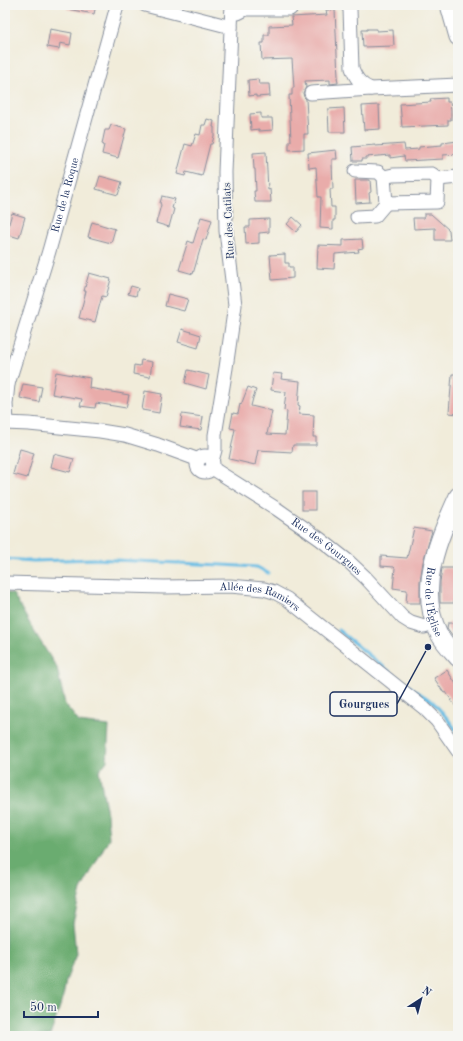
<svg xmlns="http://www.w3.org/2000/svg" width="463" height="1041" viewBox="0 0 463 1041" font-family="'Old Standard TT',serif">
<style>
.forest{fill:#6bac6f;stroke:#436e66}
.lines{fill:none;stroke-linecap:round;stroke-linejoin:round}
.stream{stroke:#69bee5;stroke-width:3}
.building{fill:#e9acaa}
.minor-casing{stroke:#868e9c;stroke-width:15}
.major-casing{stroke:#868e9c;stroke-width:19}
.minor{stroke:#fff;stroke-width:13}
.major{stroke:#fff;stroke-width:17}
.labels{text-anchor:middle;stroke-width:3;stroke-linejoin:round;paint-order:stroke}
.street-label{font-size:11px;fill:#1b2f5e;stroke:#f6f6f2}
.leader{fill:none;stroke:#1b2f5e;stroke-width:1.5}
.callout-dot{fill:#1b2f5e;stroke:#f6f6f2;stroke-width:1.5}
.callout{fill:#f6f6f2;stroke:#1b2f5e;stroke-width:1.5}
.callout-label{font-size:12px;text-anchor:middle;font-weight:bold;fill:#1b2f5e}
</style>
<rect width="100%" height="100%" fill="#f6f6f2"/>
<filter id="ink" filterUnits="userSpaceOnUse"><feTurbulence type="fractalNoise" baseFrequency=".025" numOctaves="2"/><feDisplacementMap in="SourceGraphic" scale="8" xChannelSelector="R" yChannelSelector="G"/><feConvolveMatrix kernelMatrix="1 2 1 2 8 2 1 2 1" color-interpolation-filters="sRGB"/></filter>
<filter id="wash" filterUnits="userSpaceOnUse"><feTurbulence type="fractalNoise" baseFrequency=".012" numOctaves="4" result="noise"/><feDisplacementMap in="SourceGraphic" scale="16" xChannelSelector="R" yChannelSelector="G"/><feGaussianBlur stdDeviation="0.9" result="paint"/><feColorMatrix in="noise" values="0 0 0 0 0 0 0 0 0 0 0 0 0 0 0 0 0 1.4 0 .05"/><feComposite in="paint" operator="in"/></filter>
<g filter="url(#wash)">
<rect width="100%" height="100%" fill="#f1ecda"/>
<polygon class="forest" points="5,592 13,594 34,631 57,668 65,704 79,722 109,726 107,761 99,771 107,814 109,838 81,890 73,923 76,954 66,981 63,997 50,1036 5,1036"/>
<g class="lines">
<g class="stream">
<polyline points="5,559 34,561 93,559 222,565 257,567 268,573"/>
<polyline points="338,630 401,681 433,702 447,718 458,733"/>
</g>
</g>
<g id="blocks">
<g class="building">
<polygon points="67,5 96,5 94,14 67,9"/>
<polygon points="326,10 335,10 338,77 337,77 338,83 330,84 330,80 305,81 306,87 303,93 304,97 306,99 308,134 304,134 304,149 289,150 289,141 291,141 289,95 292,95 292,88 294,88 292,59 262,60 261,43 264,43 264,35 269,35 269,26 292,25 291,17 327,15"/>
<polygon points="50,29 72,33 70,45 60,43 59,49 47,47"/>
<polygon points="367,29 377,29 377,31 393,30 394,46 363,47 362,30 367,30"/>
<polygon points="258,79 259,84 269,84 270,96 256,97 256,95 249,96 248,80"/>
<polygon points="447,98 447,102 450,102 451,110 451,120 448,120 448,125 402,127 400,104 431,102 430,99"/>
<polygon points="379,105 380,129 364,130 362,106"/>
<polygon points="344,108 345,132 329,132 328,109"/>
<polygon points="261,113 261,118 272,118 273,130 259,131 259,129 251,130 250,114"/>
<polygon points="207,119 214,121 213,127 214,127 214,136 212,144 210,144 202,176 186,172 185,176 177,174 185,144 192,146 196,134 200,135 202,125 205,125"/>
<polygon points="111,125 126,129 118,158 102,154 104,145 102,144 105,130 109,130"/>
<polygon points="458,141 458,154 443,155 443,159 405,161 404,156 390,158 390,155 366,157 366,159 362,159 362,161 353,161 352,147 375,145 375,146 404,144 405,150 419,149 419,147 442,145 442,143"/>
<polygon points="336,150 337,159 332,159 332,163 333,189 330,189 331,207 335,207 335,220 333,220 333,229 320,228 321,197 318,197 316,167 309,168 308,153"/>
<polygon points="266,152 268,190 270,189 271,202 255,202 254,191 256,191 255,169 254,169 253,153"/>
<polygon points="100,176 122,182 118,195 96,189"/>
<polygon points="355,180 370,180 371,192 369,193 370,202 356,203"/>
<polygon points="162,196 175,199 172,208 174,209 169,227 156,223 161,205 160,203"/>
<polygon points="12,213 25,217 19,238 6,234"/>
<polygon points="424,214 431,214 449,230 450,240 435,240 435,228 414,229 413,218 424,218"/>
<polygon points="201,217 212,220 206,240 203,239 193,274 179,270 188,241 193,243"/>
<polygon points="293,217 302,225 296,232 287,224"/>
<polygon points="269,219 269,232 259,233 259,243 246,244 245,227 250,227 250,220"/>
<polygon points="92,222 115,229 111,243 88,237"/>
<polygon points="362,239 363,248 358,249 359,252 335,254 334,269 317,268 318,245 343,246 343,240"/>
<polygon points="285,254 285,263 289,263 289,267 293,267 293,278 272,280 270,255"/>
<polygon points="89,273 111,279 106,297 102,296 95,322 79,318 86,291 84,291"/>
<polygon points="131,286 138,288 136,296 128,294"/>
<polygon points="168,294 188,299 184,311 165,306"/>
<polygon points="182,329 201,335 198,348 178,342"/>
<polygon points="141,360 152,362 150,377 133,374 134,365 140,366"/>
<polygon points="188,370 209,375 206,389 185,383"/>
<polygon points="56,372 90,378 89,388 129,395 126,408 96,403 95,408 80,406 82,399 52,394"/>
<polygon points="273,373 282,374 281,379 300,381 298,405 300,406 299,414 314,415 313,437 316,437 316,445 293,445 292,452 258,450 255,465 229,459 235,429 230,428 233,413 238,414 240,404 241,405 248,387 256,390 253,398 251,406 272,411 267,434 285,435 287,411 284,410 286,392 271,390"/>
<polygon points="452,374 458,374 458,414 449,413"/>
<polygon points="23,384 42,387 39,402 20,398"/>
<polygon points="145,391 162,394 159,413 142,410"/>
<polygon points="182,414 203,417 201,430 180,427"/>
<polygon points="20,449 34,453 27,478 13,474"/>
<polygon points="54,454 74,459 70,472 51,467"/>
<rect x="302" y="492" width="13" height="18"/>
<polygon points="458,521 458,533 453,533 453,532"/>
<polygon points="414,528 432,531 423,562 420,581 420,603 406,603 407,590 393,588 395,568 394,567 381,566 381,556 407,558"/>
<polygon points="442,568 458,568 458,585 454,585 454,603 440,603 440,582"/>
<polygon points="448,623 458,623 458,643 447,628"/>
<polygon points="447,670 458,687 458,710 446,692 444,693 434,678"/>
</g>
</g>
</g>
<g filter="url(#ink)">
<use href="#blocks" fill-opacity="0" stroke="#868e9c" stroke-width="1"/>
<g class="lines">
<defs>
<g id="minor">
<polyline points="145,5 231,27"/>
<path d="M347 5 350 9 352 68C356 79 361 85 371 89L458 85"/>
<polyline points="232,12 238,13 246,9 290,9 294,5"/>
<polyline points="311,93 371,89"/>
<polyline points="355,171 378,172 384,177"/>
<polyline points="384,177 393,175 432,174 438,179 437,202 386,203"/>
<polyline points="384,177 386,203"/>
<polyline points="438,179 458,177"/>
<polyline points="357,217 375,216 386,203"/>
<path id="s1" d="M5 391 8 384 49 251 117 6 119 5"/>
<polyline points="5,423 29,424 100,431 125,435 158,445 199,460"/>
<polyline points="7,423 6,404 8,384"/>
<circle cx="205" cy="464" r="8"/>
<polyline points="212,461 215,450 215,435 226,368 235,305 226,231 225,172 232,5"/>
<path id="s2" d="M212 468 277 509 320 539 348 561 365 577 403 618 411 623 424 627 434 624"/>
<path id="s3" d="M5 583 164 587 230 586 264 589 274 592 287 599 424 708 437 721 458 751"/>
</g>
<g id="major">
<polyline points="449,5 458,37"/>
<path id="s4" d="M458 496C439 538 416 588 439 634 444 643 452 651 458 658"/>
</g>
</defs>
<use href="#minor" class="minor-casing"/>
<use href="#major" class="major-casing"/>
<use href="#minor" class="minor"/>
<use href="#major" class="major"/>
</g>
</g>
<g class="labels">
<g class="street-label">
<text dy="4" stroke="none"><textPath href="#s1" startOffset="205">Rue de la Roque</textPath></text>
<text transform="translate(228 221) rotate(-93)" y="4">Rue des Catilats</text>
<text dy="4" stroke="none"><textPath href="#s2" startOffset="139">Rue des Gourgues</textPath></text>
<text dy="4" stroke="none"><textPath href="#s3" startOffset="257">Allée des Ramiers</textPath></text>
<text dy="4" stroke="none"><textPath href="#s4" startOffset="111">Rue de l'Église</textPath></text>
</g>
</g>
<path class="leader" d="M428 647L397 704"/>
<circle class="callout-dot" cx="428" cy="647" r="4"/>
<rect class="callout" x="330" y="692" width="67" height="24" rx="4"/>
<g class="callout-label">
<text x="364" y="708">Gourgues</text>
</g>
<rect width="463" height="1041" fill="none" stroke="#f6f6f2" stroke-width="20"/>
<g transform="translate(421 999) rotate(36)" stroke="#f6f6f2" stroke-width="3" paint-order="stroke">
<path d="M0-3L7 15L0 10L-7 15Z" fill="#1b2f5e"/>
<text y="-6" font-size="11" font-weight="bold" text-anchor="middle" fill="#1b2f5e">N</text>
</g>
<path d="M24 1011v6h74v-6" fill="none" stroke="#1b2f5e" stroke-width="2"/>
<text x="30" y="1011" font-size="12" fill="#1b2f5e" stroke="#f6f6f2" stroke-width="3" paint-order="stroke">50 m</text>
</svg>
